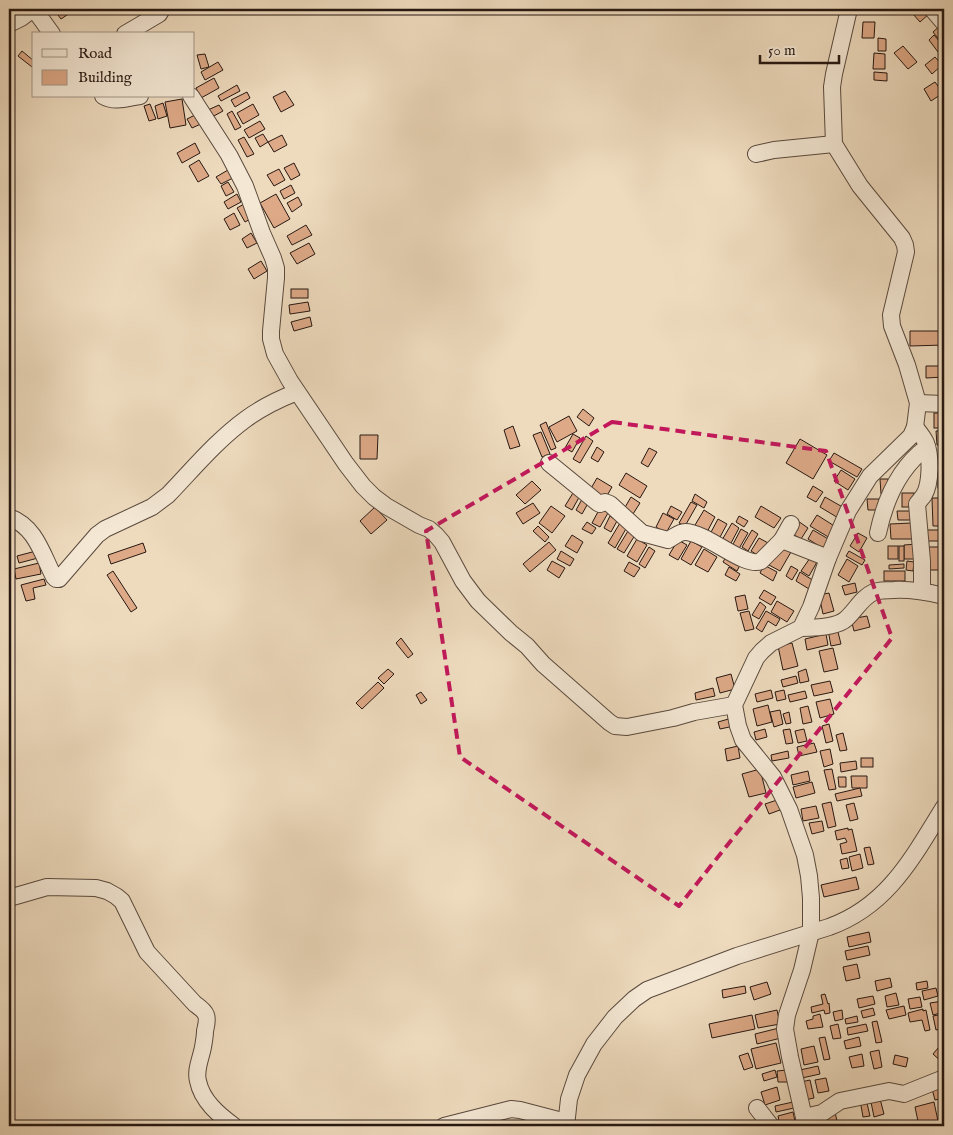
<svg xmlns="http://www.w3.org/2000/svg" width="953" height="1135" viewBox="0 0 953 1135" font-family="'IM FELL English',serif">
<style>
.building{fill:#dda987;stroke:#271812}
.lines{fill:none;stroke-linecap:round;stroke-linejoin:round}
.minor-casing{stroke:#59493d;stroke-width:18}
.minor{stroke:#f4e8d5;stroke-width:16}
.marked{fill:none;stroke:#c2185b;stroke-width:4;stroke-dasharray:10 6;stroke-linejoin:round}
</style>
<rect width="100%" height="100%" fill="#eedbbe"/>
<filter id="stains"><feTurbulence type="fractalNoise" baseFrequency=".004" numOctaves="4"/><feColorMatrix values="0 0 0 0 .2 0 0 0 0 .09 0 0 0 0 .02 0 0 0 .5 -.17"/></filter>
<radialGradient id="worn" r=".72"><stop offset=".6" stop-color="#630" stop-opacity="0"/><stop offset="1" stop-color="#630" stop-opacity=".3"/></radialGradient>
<g class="building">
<polygon points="58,9 76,9 61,19 55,11"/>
<polygon points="920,9 927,9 930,13 920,22 913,14"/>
<polygon points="863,22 875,22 874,38 862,38"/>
<polygon points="941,25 944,29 944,46 933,32"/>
<polygon points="934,35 944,47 938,52 929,40"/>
<polygon points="878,38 886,39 886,51 878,51"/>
<polygon points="903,46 917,62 908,69 894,53"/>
<polygon points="22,51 34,61 34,64 32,67 18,56"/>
<polygon points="874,53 885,54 885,69 873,69"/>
<polygon points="205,54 209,67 201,69 197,55"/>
<polygon points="935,57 942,65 932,74 925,65"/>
<polygon points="218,62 223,70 205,80 201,72"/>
<polygon points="874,72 887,73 887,81 874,80"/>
<polygon points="214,78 219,88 201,98 196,88"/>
<polygon points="935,82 943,93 931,101 924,89"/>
<polygon points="237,85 240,91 221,101 218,96"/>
<polygon points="285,91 294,105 281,112 273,97"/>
<polygon points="247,92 250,98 235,107 231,100"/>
<polygon points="182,99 186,125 170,128 165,102"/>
<polygon points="163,103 167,116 158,119 155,106"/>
<polygon points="150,104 156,119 149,121 144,106"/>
<polygon points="253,104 259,115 243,124 237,113"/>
<polygon points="219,105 223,111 212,117 208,110"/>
<polygon points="232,111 241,127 235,130 227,114"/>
<polygon points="197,114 203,123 192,128 187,119"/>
<polygon points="260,121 265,129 249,138 244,130"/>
<polygon points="263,134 268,142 260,147 255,138"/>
<polygon points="282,135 287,145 274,152 268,142"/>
<polygon points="244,137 254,154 247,157 238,140"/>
<polygon points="195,143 200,153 182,163 177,153"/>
<polygon points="199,160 209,176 198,182 189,166"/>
<polygon points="294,163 300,175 291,180 284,168"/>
<polygon points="279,169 285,180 274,186 267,175"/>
<polygon points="228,170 233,178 221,184 216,177"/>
<polygon points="228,182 234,192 226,196 221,186"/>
<polygon points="291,185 295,193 284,199 280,191"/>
<polygon points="237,194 241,202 228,209 224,202"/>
<polygon points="276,194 290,219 274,228 260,203"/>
<polygon points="298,197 302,205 292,212 287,203"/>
<polygon points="244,204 252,218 245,222 237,208"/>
<polygon points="234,213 240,225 230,230 224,219"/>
<polygon points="306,225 312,235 292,245 287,236"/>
<polygon points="251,233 257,243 247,248 242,239"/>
<polygon points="309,243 315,254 297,264 290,253"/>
<polygon points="261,261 267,271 254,279 248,269"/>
<rect x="291" y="289" width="17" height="9"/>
<polygon points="308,302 310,311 290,314 289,305"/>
<polygon points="310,317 312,326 294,331 291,322"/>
<polygon points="910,331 944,331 944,345 910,346"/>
<polygon points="926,366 944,366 944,377 926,378"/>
<polygon points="583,409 594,418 589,426 577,417"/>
<rect x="934" y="413" width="10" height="15"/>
<polygon points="569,416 577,431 557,442 549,427"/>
<polygon points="546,422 556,448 551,450 540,425"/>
<polygon points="513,426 520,446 510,449 504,430"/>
<polygon points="936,431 942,431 942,445 937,445"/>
<polygon points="541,432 550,454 542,457 533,435"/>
<polygon points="573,434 580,438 572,452 565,448"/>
<polygon points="360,435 378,435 377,459 360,459"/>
<polygon points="586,436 593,441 580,463 573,459"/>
<polygon points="800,439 827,455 813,479 786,463"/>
<polygon points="597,447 604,452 598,462 591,458"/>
<polygon points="649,448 657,452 648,467 641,463"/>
<polygon points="834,453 862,469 857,477 829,461"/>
<polygon points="841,470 855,479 848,490 834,481"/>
<polygon points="626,473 647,486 640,498 619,485"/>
<rect x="938" y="476" width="6" height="12"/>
<polygon points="597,478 612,487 605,499 590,490"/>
<polygon points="880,479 888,479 889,494 881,494"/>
<polygon points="532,481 541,490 525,504 516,495"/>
<polygon points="813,486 823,492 816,502 807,497"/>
<polygon points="576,488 582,492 572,510 565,506"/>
<rect x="902" y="493" width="12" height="14"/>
<polygon points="585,494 591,498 582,514 576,510"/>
<polygon points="695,494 707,502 704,508 692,501"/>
<polygon points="631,497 640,503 633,514 624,509"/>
<polygon points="825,497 846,509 840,519 820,507"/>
<polygon points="932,498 942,498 942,526 933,526"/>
<polygon points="867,499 879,499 879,510 868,510"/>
<polygon points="691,502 697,505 685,526 679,523"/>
<polygon points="533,503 540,513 523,524 516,513"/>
<polygon points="551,506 565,516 552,533 539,523"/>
<polygon points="671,506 682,512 677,520 667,514"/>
<polygon points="761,506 781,518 774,528 755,517"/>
<polygon points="375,507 387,520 371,534 360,521"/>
<polygon points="600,508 608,513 600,527 592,523"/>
<polygon points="704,510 715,517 707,532 695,525"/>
<polygon points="897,511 914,511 914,520 898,520"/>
<polygon points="663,513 674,519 666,533 656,527"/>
<polygon points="817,515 836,527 830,538 810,526"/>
<polygon points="610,516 617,521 611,532 604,528"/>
<polygon points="739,516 748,521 744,527 736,522"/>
<polygon points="718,519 727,524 719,539 710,534"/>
<polygon points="798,521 808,528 801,539 791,533"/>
<polygon points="587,522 596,528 592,534 582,529"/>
<polygon points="620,523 627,527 615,548 608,543"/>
<polygon points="732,523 739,528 730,545 722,540"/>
<polygon points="912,523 912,539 891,539 890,524"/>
<polygon points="538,526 549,537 545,542 533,531"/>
<polygon points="741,529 748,533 737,552 731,548"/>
<polygon points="752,530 758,534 748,551 742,547"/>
<polygon points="813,530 830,540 824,549 808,539"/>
<polygon points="926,530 942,530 943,541 926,541"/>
<polygon points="628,531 635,535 624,553 617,549"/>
<polygon points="858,533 867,538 859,552 850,546"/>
<polygon points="572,535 583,542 577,553 565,546"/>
<polygon points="759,538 770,544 762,558 751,551"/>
<polygon points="637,539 647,545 637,562 627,556"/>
<polygon points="678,540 687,545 678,560 669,555"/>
<polygon points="691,541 702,547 691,565 681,559"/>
<polygon points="549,542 556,550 530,572 523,564"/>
<polygon points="143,543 146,552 111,564 108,555"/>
<polygon points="917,544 917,559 904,559 904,545"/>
<polygon points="781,545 791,552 780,571 769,565"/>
<rect x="888" y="546" width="10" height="13"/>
<rect x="899" y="546" width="5" height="15"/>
<polygon points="649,547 655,551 645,568 639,564"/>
<polygon points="929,547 942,547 943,570 929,570"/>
<polygon points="704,549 717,557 708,572 695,565"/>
<polygon points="36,551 38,558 19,563 17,556"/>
<polygon points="561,551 574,559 570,566 557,559"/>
<polygon points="849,551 865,560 862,565 846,556"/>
<polygon points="727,555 741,563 737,571 723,562"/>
<polygon points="810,558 817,562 809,576 801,571"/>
<polygon points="847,559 858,566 849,582 838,575"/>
<polygon points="552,561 565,568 559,578 547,570"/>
<polygon points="907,561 914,562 913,571 906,570"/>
<polygon points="629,562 640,568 634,577 624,571"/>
<polygon points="39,563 41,574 16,579 14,569"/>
<polygon points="904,564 904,568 889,569 889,565"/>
<polygon points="764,565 777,572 773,581 760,573"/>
<polygon points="791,566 798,570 792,580 786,576"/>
<polygon points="729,567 740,574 736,581 725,575"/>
<polygon points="113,571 137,608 131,612 107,575"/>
<rect x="884" y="571" width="21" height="10"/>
<polygon points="800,572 814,581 809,589 796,581"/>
<polygon points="44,579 46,585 33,588 35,599 26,601 21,585"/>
<polygon points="855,583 857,592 845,595 842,586"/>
<polygon points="764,590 776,597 771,605 759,598"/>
<polygon points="829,593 834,611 823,614 819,595"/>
<polygon points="745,595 748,609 738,611 735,597"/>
<polygon points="777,601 794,611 787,622 771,612"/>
<polygon points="760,602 766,607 759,619 752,615"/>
<polygon points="749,611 754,629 745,631 740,613"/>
<polygon points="766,611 780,619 776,626 768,621 762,632 756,628"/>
<polygon points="867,616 870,627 854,631 851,619"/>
<polygon points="837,628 841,644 831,646 828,630"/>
<polygon points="826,634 828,645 807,650 805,639"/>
<polygon points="401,638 413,654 408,658 396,643"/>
<polygon points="792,643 798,666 783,670 778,646"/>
<polygon points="833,648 838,669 824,672 819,651"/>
<polygon points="388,669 394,674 384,684 378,678"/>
<polygon points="806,669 809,681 800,683 798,672"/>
<polygon points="731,674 735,689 720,693 716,678"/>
<polygon points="796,676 798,683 783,687 781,680"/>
<polygon points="830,681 833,692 814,696 811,685"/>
<polygon points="378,682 384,688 362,709 356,703"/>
<polygon points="713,688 715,696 696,700 695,693"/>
<polygon points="771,690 773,698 757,702 755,694"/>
<polygon points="784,690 786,699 777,701 775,692"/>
<polygon points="805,691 807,698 790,702 788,695"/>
<polygon points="421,692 427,700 421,704 416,695"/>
<polygon points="830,699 834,714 820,718 816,702"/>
<polygon points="768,705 772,722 757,726 753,709"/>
<polygon points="808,706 812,722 803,724 800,708"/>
<polygon points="780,710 783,724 774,727 770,712"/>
<polygon points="789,712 791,723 786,724 783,714"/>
<polygon points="732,718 734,726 720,729 718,722"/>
<polygon points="829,724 833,741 826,743 822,726"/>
<polygon points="765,729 767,737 756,740 754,732"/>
<polygon points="790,729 793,743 786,744 783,730"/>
<polygon points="804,729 807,741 798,743 795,731"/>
<polygon points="843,733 847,750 840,751 836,735"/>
<polygon points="814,743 817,752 799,756 797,747"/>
<polygon points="738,746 740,758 727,761 725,749"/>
<polygon points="830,749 833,764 824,767 820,751"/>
<polygon points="788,751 789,758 772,761 771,755"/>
<rect x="861" y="758" width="12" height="9"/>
<polygon points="856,761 857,769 841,772 840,763"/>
<polygon points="760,769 766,793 749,797 742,774"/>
<polygon points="832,769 836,789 829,790 824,770"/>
<polygon points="808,771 810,781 793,785 791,775"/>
<polygon points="851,776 867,776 867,788 852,788"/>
<polygon points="838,777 846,777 846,787 839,787"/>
<polygon points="812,782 815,793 796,798 793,787"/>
<polygon points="860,788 862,796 837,801 835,794"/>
<polygon points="777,800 780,810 769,814 765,804"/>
<polygon points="831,802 836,826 828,828 822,804"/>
<polygon points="854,803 858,819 850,821 846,805"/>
<polygon points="816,806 819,818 803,821 801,809"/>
<polygon points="822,821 824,831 812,834 809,823"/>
<polygon points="848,828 848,830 852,829 857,851 842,854 840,844 847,842 845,838 837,840 835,831"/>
<polygon points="870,847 874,864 868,865 864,848"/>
<polygon points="860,854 863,868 852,871 849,857"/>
<polygon points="847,858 849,868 842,869 840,860"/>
<polygon points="856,877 859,889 824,897 821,885"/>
<polygon points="869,932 871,942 849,947 847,937"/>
<polygon points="868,946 870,955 847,960 845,951"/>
<polygon points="857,964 860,978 846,981 843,967"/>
<polygon points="890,978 892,987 877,991 875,981"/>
<polygon points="927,981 928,988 917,990 916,983"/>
<polygon points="767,982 771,994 754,1000 750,987"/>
<polygon points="745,986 746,993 723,998 722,990"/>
<polygon points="936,988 938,996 924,1000 922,991"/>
<polygon points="896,993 899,1005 887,1007 885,996"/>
<polygon points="825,994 828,1004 829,1003 830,1013 825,1014 824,1010 812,1013 811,1007 823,1004 821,995"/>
<polygon points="873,996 875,1004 859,1008 857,999"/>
<polygon points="920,997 922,1007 910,1009 908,999"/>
<polygon points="943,1001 944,1012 933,1015 930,1003"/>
<polygon points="904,1006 906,1015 889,1019 886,1010"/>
<polygon points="873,1008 875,1015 863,1018 861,1011"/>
<polygon points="923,1009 923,1011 926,1010 930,1030 925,1031 922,1020 910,1022 908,1013"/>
<polygon points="777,1010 780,1024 758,1028 755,1015"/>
<polygon points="842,1010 843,1019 835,1021 833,1012"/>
<polygon points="820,1014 823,1027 808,1029 806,1021 813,1019 813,1016"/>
<polygon points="944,1014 944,1028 936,1030 933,1016"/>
<polygon points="752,1015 755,1029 712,1038 709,1024"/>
<polygon points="857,1016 858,1022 846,1024 845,1019"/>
<polygon points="877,1021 882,1042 876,1043 872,1022"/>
<polygon points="838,1024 841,1038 833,1039 830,1026"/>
<polygon points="866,1024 868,1031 848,1035 847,1028"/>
<polygon points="779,1028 781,1038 757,1044 755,1034"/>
<polygon points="825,1037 830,1059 824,1060 819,1038"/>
<polygon points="859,1037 861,1046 846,1049 844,1041"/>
<polygon points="944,1041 944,1064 933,1054"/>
<polygon points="776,1043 781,1063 756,1069 751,1049"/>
<polygon points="814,1046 818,1062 804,1065 801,1049"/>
<polygon points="879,1050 882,1067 874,1069 870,1052"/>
<polygon points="748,1053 753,1067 744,1070 739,1056"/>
<polygon points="862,1054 864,1066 852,1068 849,1057"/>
<polygon points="895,1055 908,1058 906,1067 893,1064"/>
<polygon points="818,1066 820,1074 802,1078 800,1070"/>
<polygon points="775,1070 777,1077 764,1081 762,1074"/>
<polygon points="787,1070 788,1082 778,1082 777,1071"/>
<polygon points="826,1078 829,1091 818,1093 815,1080"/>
<polygon points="810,1080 814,1098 805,1100 801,1082"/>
<polygon points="944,1086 944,1098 935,1100 932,1089"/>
<polygon points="777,1087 780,1100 765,1105 761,1092"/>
<polygon points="879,1095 884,1114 874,1117 870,1097"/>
<polygon points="866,1099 870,1116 863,1117 860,1100"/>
<polygon points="793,1102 794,1108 776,1112 775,1106"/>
<polygon points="934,1102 939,1126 919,1126 915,1107"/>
<polygon points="793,1112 796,1126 780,1126 778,1116"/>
<polygon points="835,1112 837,1121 821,1125 819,1116"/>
</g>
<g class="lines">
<defs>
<g id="minor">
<polyline points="34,9 52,34"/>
<polyline points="932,9 944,23"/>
<polyline points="9,24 21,18 33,9"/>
<polyline points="125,34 159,14 162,9"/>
<path d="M103 96C115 103 127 98 140 96"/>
<polyline points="191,96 229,155 245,186 262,233 273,258 276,268 276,278 271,331 271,339 275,354 290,381 346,464 363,486 374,497 386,506 419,525 429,529 436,535 442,542 463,581 478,601 511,633 527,646 543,664 609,722 615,726 627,727 673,718 694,712 734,705"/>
<polyline points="756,154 774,150 834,144"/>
<polyline points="918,403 944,404"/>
<path d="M915 427C919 432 924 438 926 443 931 456 931 483 924 495 922 498 919 501 917 504L922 561V590"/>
<path d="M549 463 598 503 600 504 605 502 610 504 642 533 668 540C674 537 679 532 685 532 707 532 745 569 761 561L782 540"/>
<path d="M9 517C36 527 42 554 54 577L56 579H59L97 535 105 529 152 507 168 495C193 469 217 440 246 419 261 408 279 399 297 392"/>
<polyline points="791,524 782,540 828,558"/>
<path d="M878 533C885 500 900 467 927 447"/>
<path d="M801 628C813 628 837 627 846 619 856 610 862 597 874 592 880 590 887 590 894 590 912 589 927 592 944 596"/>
<path d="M9 898 47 887 96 888 107 891 116 896 122 901 147 952 195 1004C199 1007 204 1010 206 1015 208 1020 206 1026 205 1031 205 1036 204 1041 203 1047 201 1058 195 1070 198 1081 202 1101 219 1115 234 1126"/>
<polyline points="757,1108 771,1126"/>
<polyline points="804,1117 822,1113 840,1101 845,1100 889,1091 904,1094 944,1078"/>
<polyline points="444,1126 511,1109 520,1110 566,1122"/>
<path d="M566 1126 569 1099 577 1075 594 1044 615 1017 634 999 647 990 737 956 829 927C888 906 913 857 944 807"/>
<polyline points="806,1126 790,1057 785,1029 787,1015 802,970 811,932 811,898 809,876 805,855 789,809 773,777 743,740 738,726 734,705 756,658 762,651 771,643 801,628 811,607 828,558 848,511 870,476 911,436 915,427 918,403 907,365 892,326 891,315 906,252 905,245 902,238 860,186 834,144 832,87 834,74 849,9"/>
</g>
</defs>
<use href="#minor" class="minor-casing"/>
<use href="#minor" class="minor"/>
</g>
<path class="marked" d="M612 422 826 451 892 638 679 906 460 757 426 531Z"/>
<rect width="953" height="1135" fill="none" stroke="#eedbbe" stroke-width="30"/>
<rect x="10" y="10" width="933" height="1115" fill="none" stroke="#271812" stroke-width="2.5"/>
<rect x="15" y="15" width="923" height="1105" fill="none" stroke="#271812"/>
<rect x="32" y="32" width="162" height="65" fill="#f4e8d5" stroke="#a29587"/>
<rect x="42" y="49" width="25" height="8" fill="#f4e8d5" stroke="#a29587"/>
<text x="78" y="58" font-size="15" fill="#271812">Road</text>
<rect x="42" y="70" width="25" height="15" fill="#dda987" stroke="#a29587"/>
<text x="78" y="82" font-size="15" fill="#271812">Building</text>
<path d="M760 55v8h79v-8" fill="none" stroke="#271812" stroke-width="2.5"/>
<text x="768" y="55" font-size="15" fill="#271812" stroke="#f4e8d5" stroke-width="4" paint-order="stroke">50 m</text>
<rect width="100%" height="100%" filter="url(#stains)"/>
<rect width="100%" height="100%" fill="url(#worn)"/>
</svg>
